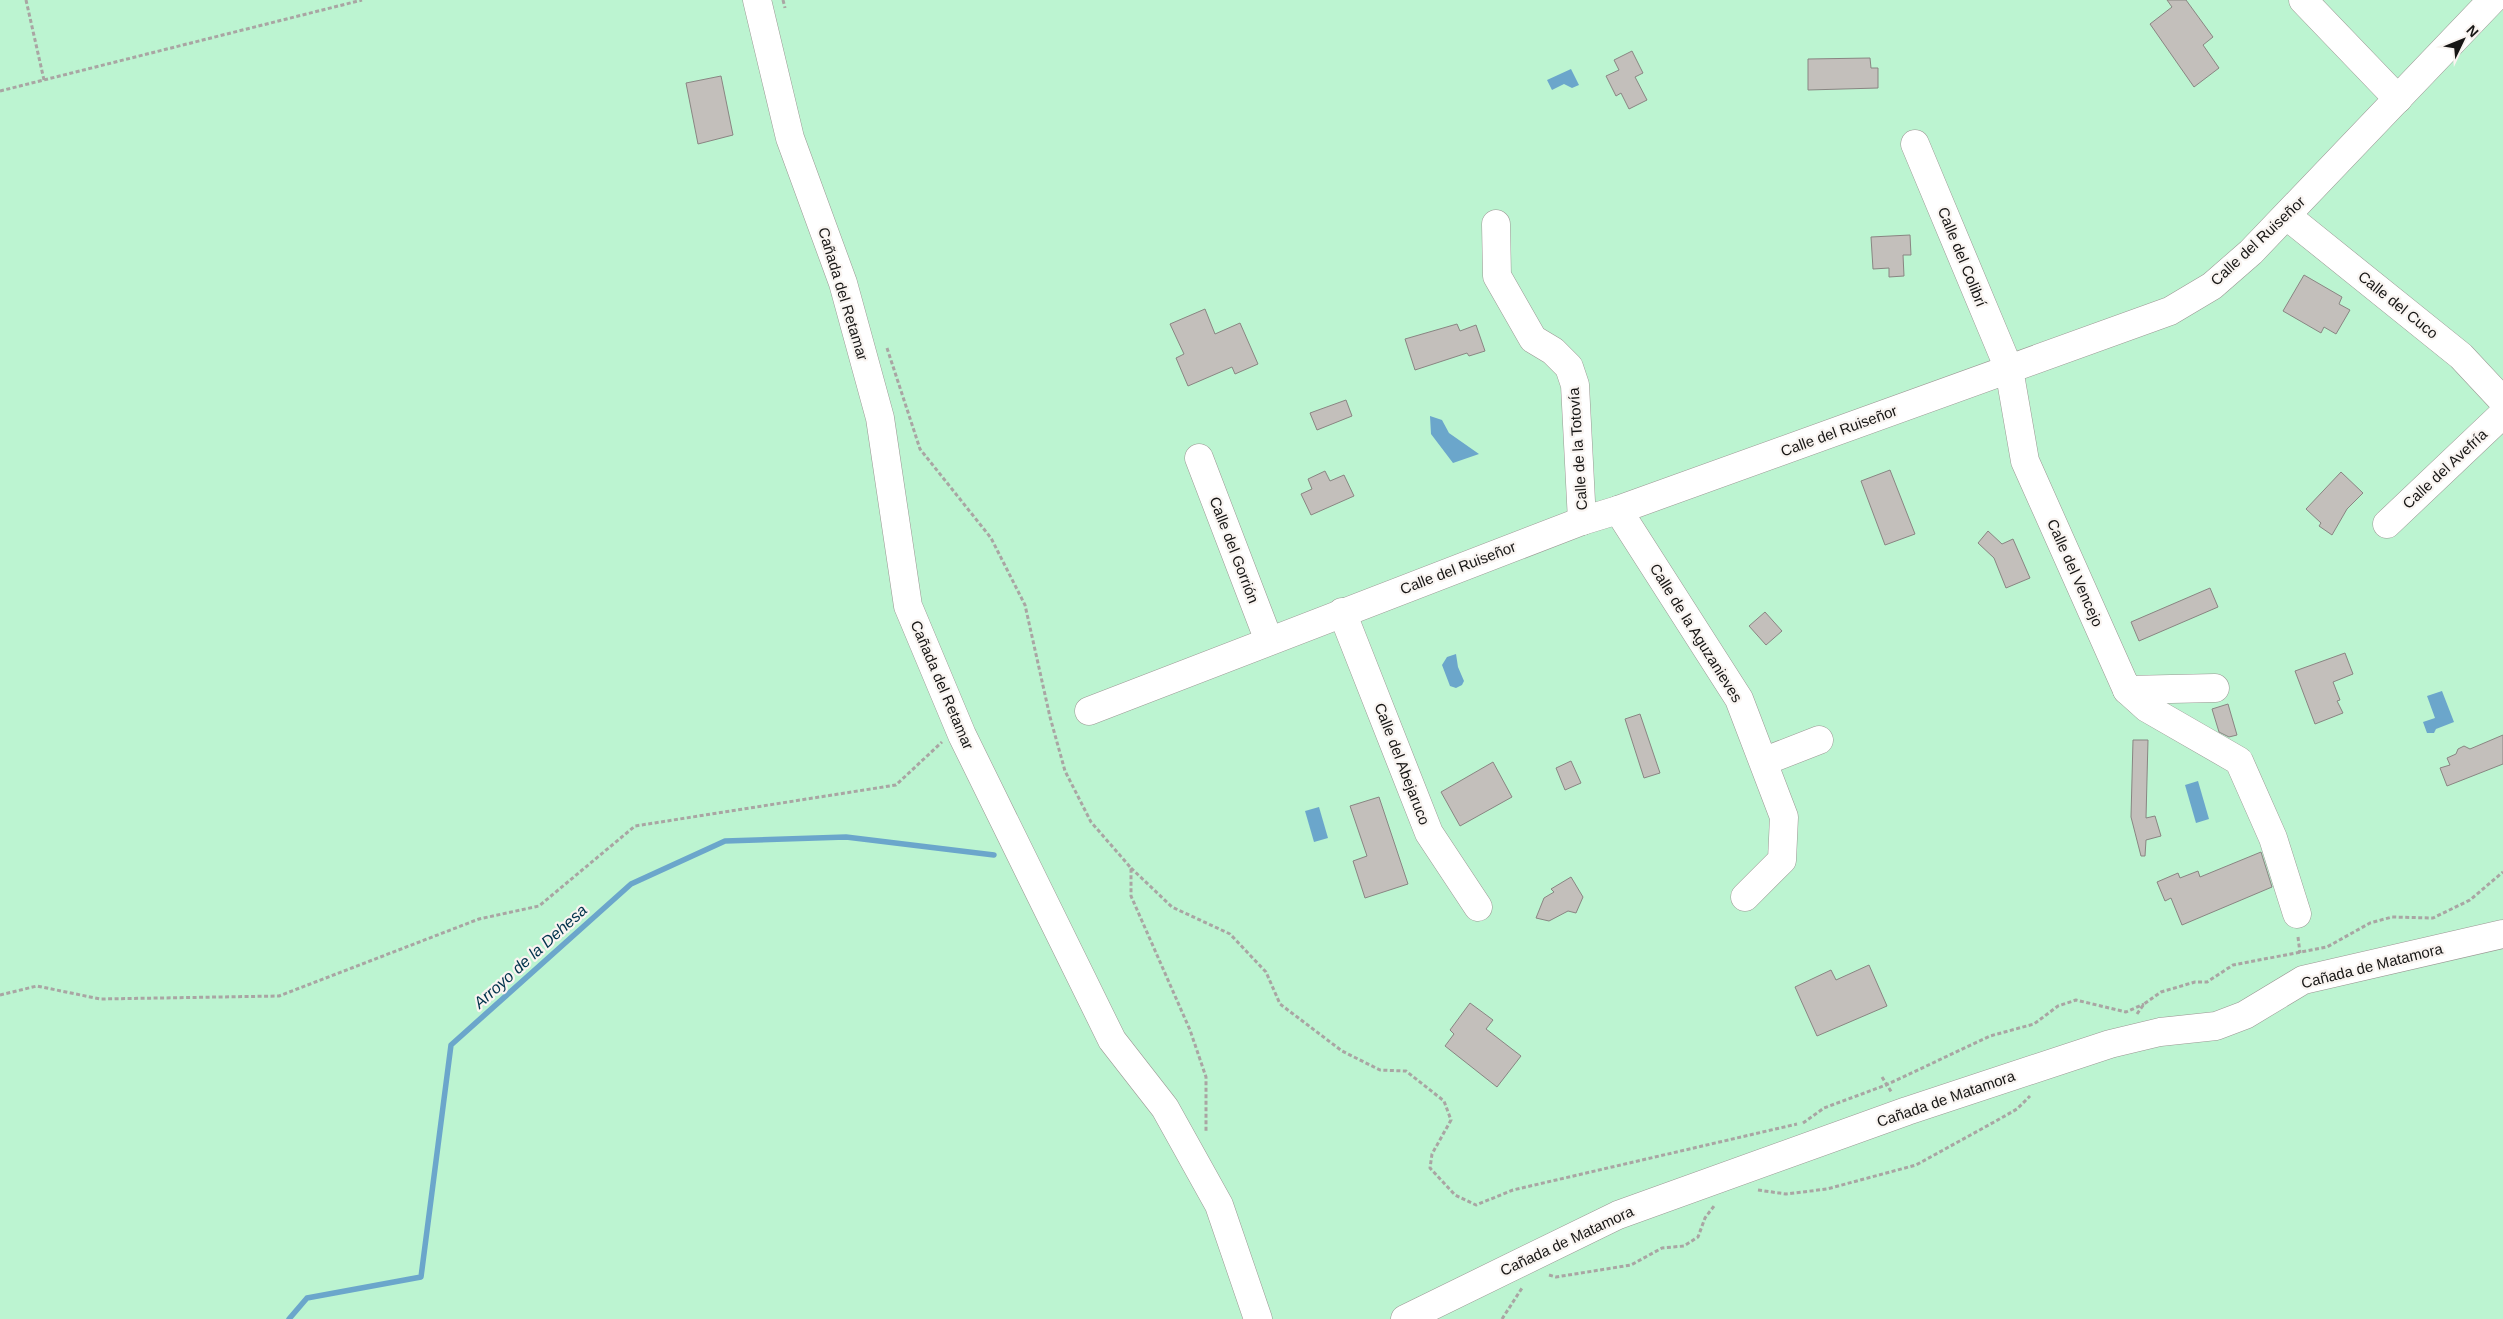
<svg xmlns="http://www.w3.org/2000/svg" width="2503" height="1319" viewBox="0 0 2503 1319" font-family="Arial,sans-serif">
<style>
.green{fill:#bcf4d1}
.water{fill:#6ba6cb}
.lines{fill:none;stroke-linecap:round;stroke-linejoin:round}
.stream{stroke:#6ba6cb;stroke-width:5.5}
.building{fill:#c3bfbb;stroke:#898582}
.minor-casing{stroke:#9b9793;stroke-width:29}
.path{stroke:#a9a5a3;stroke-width:3;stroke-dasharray:4 2.5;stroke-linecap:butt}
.minor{stroke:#fff;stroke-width:28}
.labels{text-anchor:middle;stroke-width:4.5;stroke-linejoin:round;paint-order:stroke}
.street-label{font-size:15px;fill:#171615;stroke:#f9f4f1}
.water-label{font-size:16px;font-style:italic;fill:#00324b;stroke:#f9f4f1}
</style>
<rect width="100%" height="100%" fill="#f9f4f1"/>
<rect class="green" x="0" y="0" width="2503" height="1319"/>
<g class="water">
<polygon points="1571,69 1579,85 1572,88 1564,84 1552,90 1547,80"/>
<polygon points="1430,416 1442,420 1449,433 1479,454 1453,463 1431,434"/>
<polygon points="1456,654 1458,667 1464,681 1462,685 1456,688 1450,686 1442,665 1447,657"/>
<polygon points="2442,691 2454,722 2436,729 2434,733 2427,733 2423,722 2435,718 2427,696"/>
<polygon points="2198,781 2209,819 2196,823 2185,785"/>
<polygon points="1319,807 1328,838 1314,842 1305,811"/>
</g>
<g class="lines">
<polyline class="stream" points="289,1319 307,1298 421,1277 451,1045 631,884 725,841 846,837 994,855"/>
</g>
<g class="building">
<polygon points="2167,0 2186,0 2213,37 2203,45 2219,68 2194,87 2150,24 2172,7"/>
<polygon points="1632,51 1643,73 1635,77 1647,100 1629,109 1621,93 1616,96 1606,76 1619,70 1614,60"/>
<polygon points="1870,58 1871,68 1878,68 1878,88 1808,90 1808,59"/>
<polygon points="721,76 733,135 698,144 686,83"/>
<polygon points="1910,235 1911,255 1903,255 1904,276 1889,277 1889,268 1873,269 1871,237"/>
<polygon points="2304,275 2342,297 2339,304 2350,310 2336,334 2324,327 2321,333 2283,311"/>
<polygon points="1205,309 1215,334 1240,323 1258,364 1235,374 1232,367 1188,386 1176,358 1184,354 1170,324"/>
<polygon points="1457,324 1460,331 1476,325 1485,351 1469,356 1467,353 1415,370 1405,339"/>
<polygon points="1346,400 1352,416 1317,430 1310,413"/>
<polygon points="1890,470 1915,534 1885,545 1861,481"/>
<polygon points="1325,471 1330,481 1344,475 1354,496 1311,515 1301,494 1312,489 1308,479"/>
<polygon points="2341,472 2363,493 2347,509 2332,535 2319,526 2321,523 2306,509"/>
<polygon points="1988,531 2002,544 2013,539 2030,578 2006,588 1994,558 1978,543"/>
<polygon points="2210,588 2218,607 2139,641 2131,622"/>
<polygon points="1765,612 1782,631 1766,645 1749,626"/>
<polygon points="2345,653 2353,674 2333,682 2340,700 2337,701 2343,713 2315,724 2295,671"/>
<polygon points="2228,704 2237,735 2229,737 2219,732 2212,709"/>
<polygon points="1640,714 1660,773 1644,778 1625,719"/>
<polygon points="2503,735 2503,764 2447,786 2440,768 2450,765 2447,758 2456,754 2458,749 2464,746 2470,749"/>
<polygon points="2133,740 2148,740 2146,818 2155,816 2161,836 2146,840 2145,856 2141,856 2131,817"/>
<polygon points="1571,761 1581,783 1565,790 1556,768"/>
<polygon points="1493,762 1512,797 1460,826 1441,792"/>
<polygon points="1379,797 1408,884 1365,898 1353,861 1367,856 1350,806"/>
<polygon points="2261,852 2272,887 2182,925 2171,898 2165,901 2157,882 2178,873 2180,878 2198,871 2200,877"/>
<polygon points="1571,877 1583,897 1576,913 1568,911 1549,921 1536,918 1544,898 1554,892 1551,889"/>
<polygon points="1869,965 1887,1006 1817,1036 1795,987 1831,970 1836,980"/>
<polygon points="1470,1003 1493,1020 1486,1029 1521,1056 1497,1087 1445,1046 1454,1034 1450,1030"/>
</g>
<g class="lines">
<defs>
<g id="minor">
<polyline points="757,0 790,138 843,283 880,418 908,606 962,735 1112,1040 1165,1108 1219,1205 1258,1319"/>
<polyline points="2303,0 2398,99"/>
<polyline points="1915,144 2009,369 2025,461 2127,690 2215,688"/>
<polyline points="2287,216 2461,356 2503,401"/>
<polyline points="1496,224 1497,276 1533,339 1553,351 1569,367 1575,385 1582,521"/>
<polyline points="1199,458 1269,641"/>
<polyline points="1618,510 1739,699 1784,817 1782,860 1745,897"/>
<polyline points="2387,524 2503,414"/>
<polyline points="1342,612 1429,833 1478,907"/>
<polyline points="2127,690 2147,708 2239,761 2273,838 2297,914"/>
<polyline points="1089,711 1582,521 1618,510 2170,311 2212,286 2251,252 2492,0"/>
<polyline points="1765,761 1819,740"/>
<polyline points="1405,1319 1618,1215 1907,1111 2110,1044 2160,1032 2216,1026 2245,1015 2303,980 2503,934"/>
</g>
</defs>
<use href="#minor" class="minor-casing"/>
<g class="path">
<polyline points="26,0 44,80"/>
<polyline points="783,0 785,8"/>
<polyline points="0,91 362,0"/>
<polyline points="887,348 920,449 991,538 1025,605 1050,717 1065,771 1091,822 1131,868 1131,896 1190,1030 1206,1077 1206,1133"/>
<polyline points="1131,868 1172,907 1230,934 1266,972 1280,1004 1342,1051 1380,1070 1406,1071 1444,1101 1451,1120 1432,1154 1430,1168 1455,1195 1476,1205 1513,1190 1797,1124"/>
<polyline points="2298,937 2300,953"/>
<polyline points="0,995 37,986 100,999 279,996 479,919 539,906 635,826 896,785 942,742"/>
<polyline points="2137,1014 2144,1004 2161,992 2195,982 2207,982 2233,965 2327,947 2370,923 2392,917 2433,918 2470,900 2503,872"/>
<polyline points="1882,1077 1892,1093"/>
<polyline points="1803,1123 1824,1108 1886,1085 1990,1036 2034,1024 2058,1006 2076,1000 2126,1012 2144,1004"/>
<polyline points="1758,1190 1786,1194 1827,1189 1916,1165 1996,1121 2017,1109 2030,1096"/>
<polyline points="1549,1275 1556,1277 1631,1265 1662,1248 1684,1246 1698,1237 1705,1218 1714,1206"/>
<polyline points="1502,1319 1522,1288"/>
</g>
<use href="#minor" class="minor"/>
</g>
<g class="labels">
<g class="street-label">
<text transform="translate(2258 241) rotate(-43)" y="5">Calle del Ruiseñor</text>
<text transform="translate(1962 257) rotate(68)" y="5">Calle del Colibrí</text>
<text transform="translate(843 294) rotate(73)" y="5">Cañada del Retamar</text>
<text transform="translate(2398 305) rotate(39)" y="5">Calle del Cuco</text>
<text transform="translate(1839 431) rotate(-20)" y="5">Calle del Ruiseñor</text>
<text transform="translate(1578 449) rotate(-94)" y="5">Calle de la Totovía</text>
<text transform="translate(2445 469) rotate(-43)" y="5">Calle del Avefría</text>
<text transform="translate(1234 550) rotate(69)" y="5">Calle del Gorrión</text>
<text transform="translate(1458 568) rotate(-21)" y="5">Calle del Ruiseñor</text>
<text transform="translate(2075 573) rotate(66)" y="5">Calle del Vencejo</text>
<text transform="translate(1696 633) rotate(58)" y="5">Calle de la Aguzanieves</text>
<text transform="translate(942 685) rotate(67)" y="5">Cañada del Retamar</text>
<text transform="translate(1402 764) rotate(69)" y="5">Calle del Abejaruco</text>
<text transform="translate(2372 966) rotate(-14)" y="5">Cañada de Matamora</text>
<text transform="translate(1946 1099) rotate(-19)" y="5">Cañada de Matamora</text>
<text transform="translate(1567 1241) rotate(-25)" y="5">Cañada de Matamora</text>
</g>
<g class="water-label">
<text transform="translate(530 956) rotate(-42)" y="6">Arroyo de la Dehesa</text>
</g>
</g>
<g transform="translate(2463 40) rotate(47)" stroke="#f9f4f1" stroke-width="4" paint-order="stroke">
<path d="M0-4L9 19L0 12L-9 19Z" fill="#171615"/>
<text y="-8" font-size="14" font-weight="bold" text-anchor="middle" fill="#171615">N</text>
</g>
</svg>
